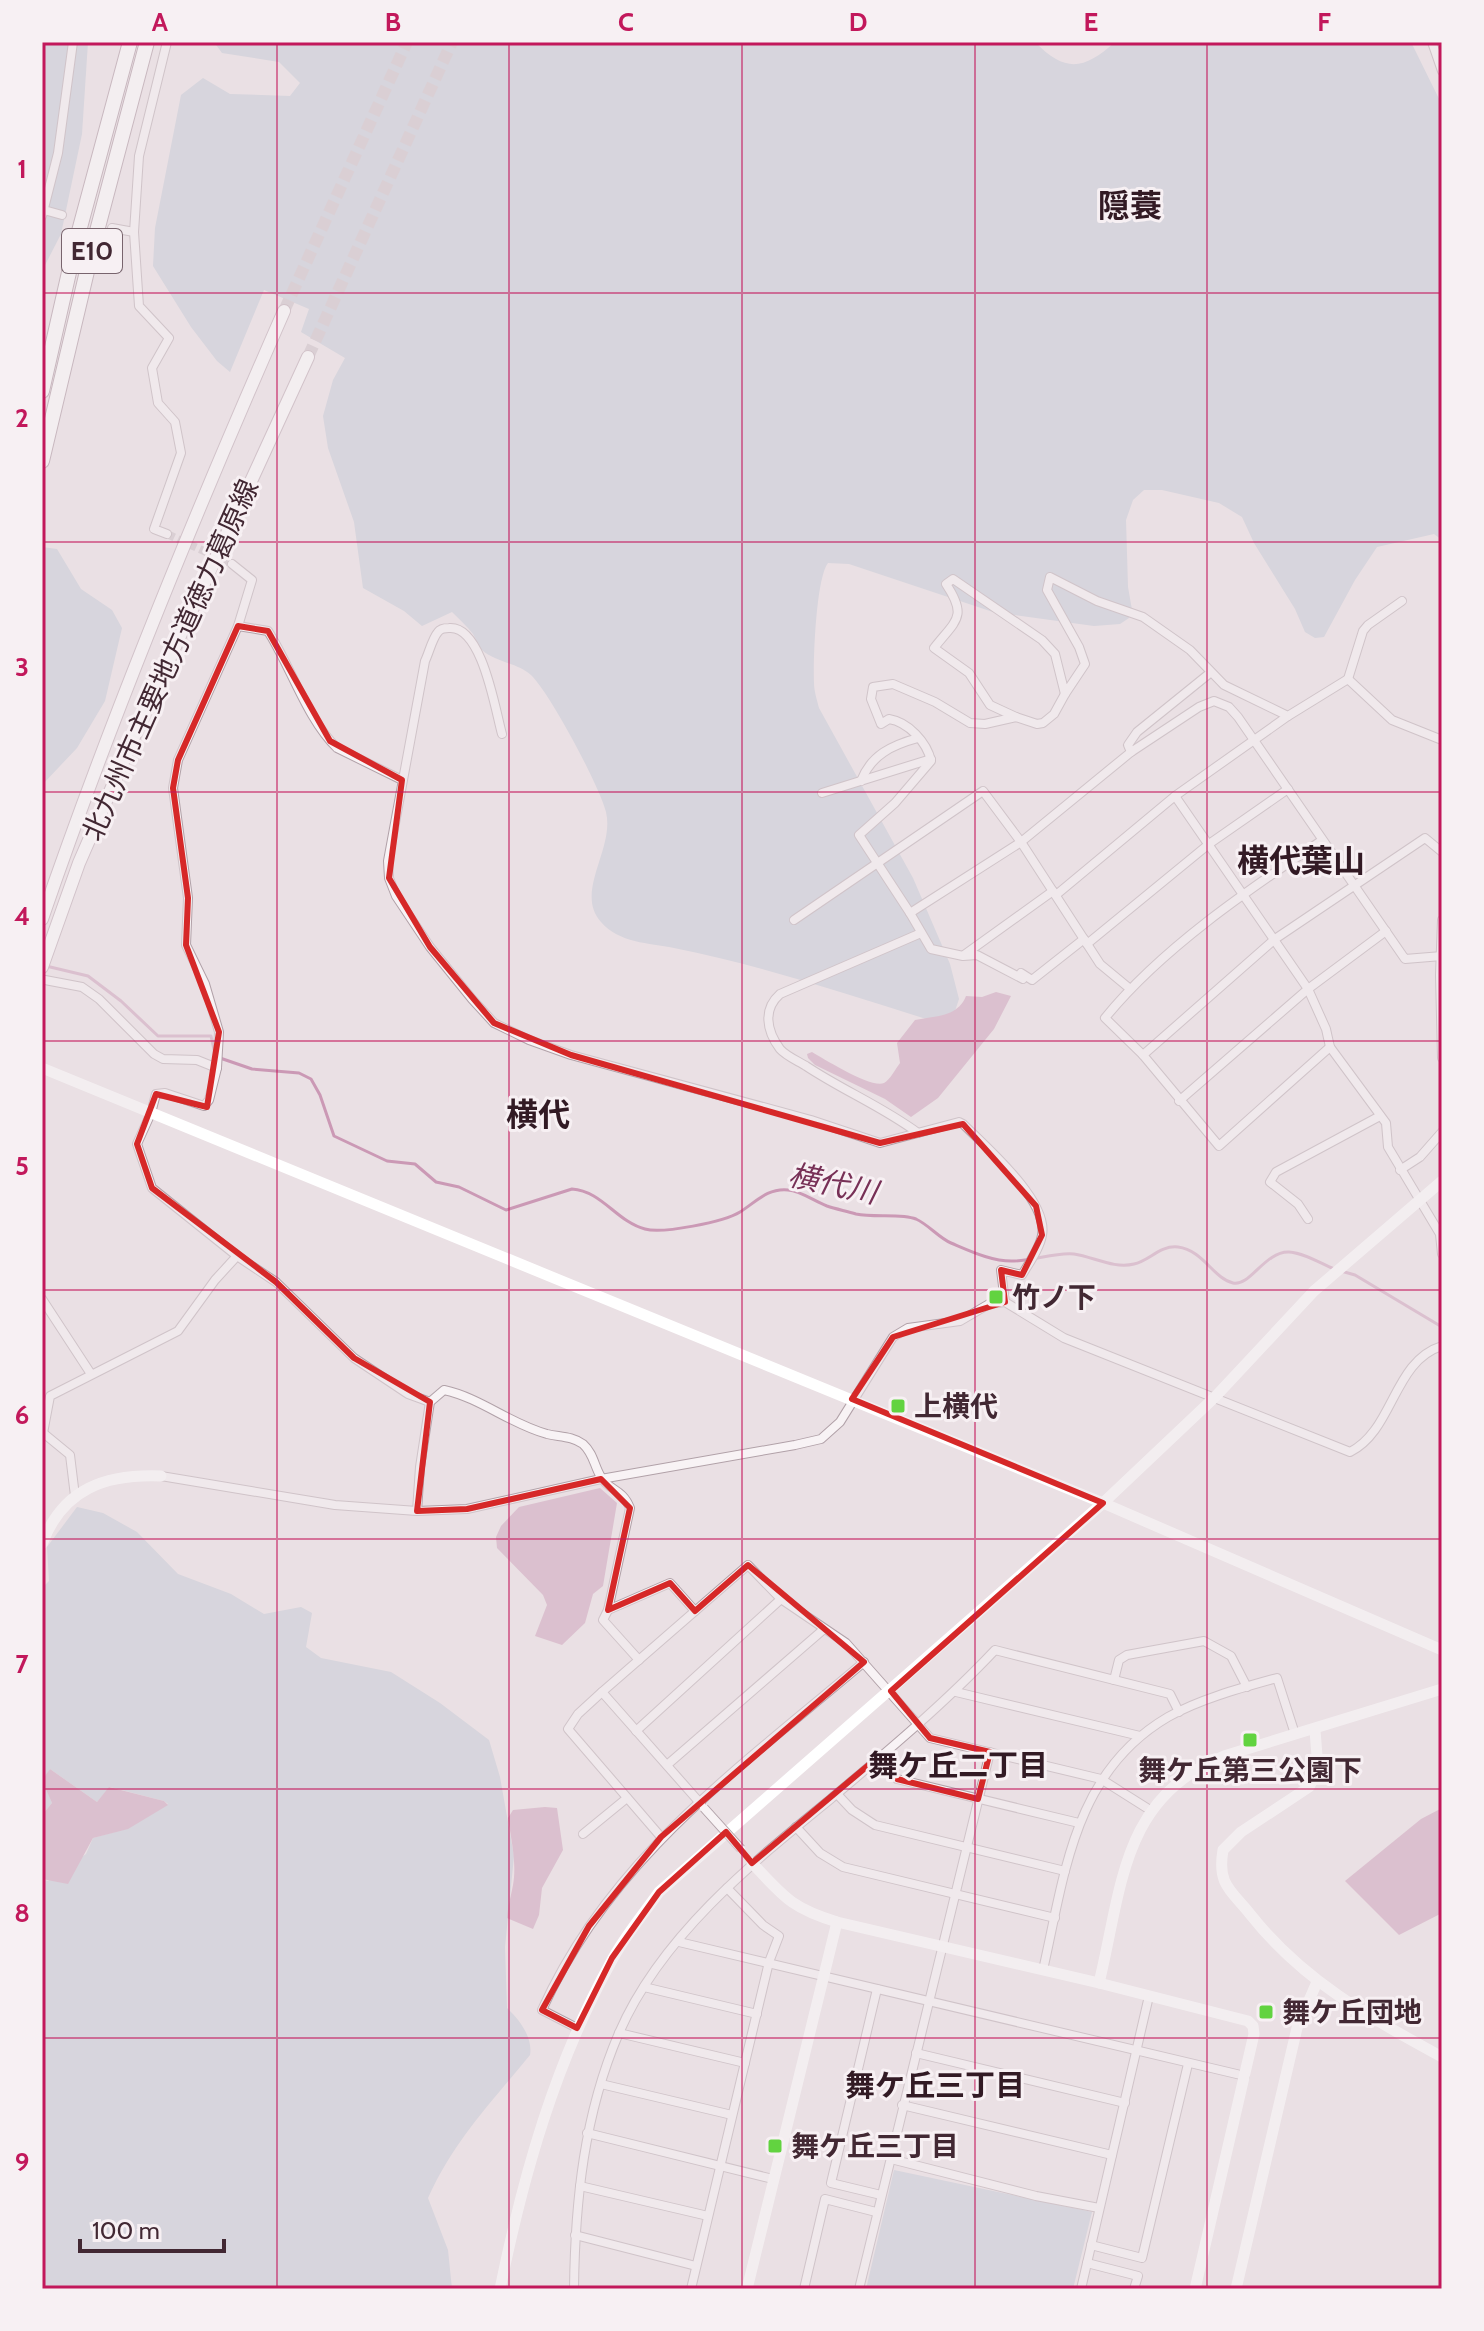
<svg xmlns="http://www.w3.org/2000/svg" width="1484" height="2331" viewBox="0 0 1484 2331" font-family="Cabin,'Noto Sans JP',sans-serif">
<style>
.green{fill:#c1c7d4}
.water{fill:#cb99b5}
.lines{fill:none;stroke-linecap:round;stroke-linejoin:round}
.stream{stroke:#cb99b5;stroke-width:3}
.street-tunnel{stroke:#c8bbc1;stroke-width:8;stroke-dasharray:8 4;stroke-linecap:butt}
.primary-tunnel{stroke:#c8bbc1;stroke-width:12;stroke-dasharray:12 6;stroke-linecap:butt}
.street-casing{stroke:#b1a1a8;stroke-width:10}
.primary-casing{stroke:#b69faa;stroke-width:14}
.highway-casing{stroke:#a18793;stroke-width:16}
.street{stroke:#f8f3f5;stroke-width:8}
.secondary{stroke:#fff;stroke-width:11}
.primary{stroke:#fff;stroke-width:12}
.highway{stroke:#fff;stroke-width:14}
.street-bridge-casing{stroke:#b1a1a8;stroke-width:10;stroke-linecap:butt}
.street-bridge{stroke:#f8f3f5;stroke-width:8}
.marked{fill:none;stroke:#d62828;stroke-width:6;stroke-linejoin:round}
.grid{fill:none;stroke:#c2185b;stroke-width:2;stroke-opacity:0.55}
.poi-dot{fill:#62d340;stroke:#f7f0f3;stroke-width:3}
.labels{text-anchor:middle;stroke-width:6;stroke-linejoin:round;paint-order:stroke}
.shield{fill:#f7f0f3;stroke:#78646d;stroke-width:2}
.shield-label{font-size:26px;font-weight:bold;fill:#422833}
.street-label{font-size:28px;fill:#422833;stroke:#f7f0f3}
.poi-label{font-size:28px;font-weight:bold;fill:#422833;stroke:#f7f0f3;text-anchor:start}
.water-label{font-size:30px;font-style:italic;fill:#773056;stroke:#f7f0f3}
.neighbourhood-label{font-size:30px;font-weight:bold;fill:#321a24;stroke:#f7f0f3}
.quarter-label{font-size:32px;font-weight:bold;fill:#321a24;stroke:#f7f0f3}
.neatline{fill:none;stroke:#c2185b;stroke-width:3}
.grid-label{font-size:26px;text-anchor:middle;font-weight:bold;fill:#c2185b}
</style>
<rect width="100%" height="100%" fill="#eae0e4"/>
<g class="green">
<polygon points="42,42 88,42 82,134 61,234 42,271"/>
<path d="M214 42H1035C1066 74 1085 69 1115 42H1411L1442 105V540L1434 534 1377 547 1355 580 1324 637 1315 638 1305 632 1295 609 1254 543 1242 517 1219 503 1162 490H1144L1133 500 1126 520 1128 587 1132 610 1129 618 1120 624 1094 626 993 612 849 564 828 563C816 578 813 661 814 683 814 691 817 700 819 708L913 878 950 964 959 999 955 1011 942 1024C853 996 765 966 674 948 649 943 619 943 601 922 574 892 615 849 606 812 600 787 550 693 531 675 518 663 495 662 482 650 478 646 476 639 473 634 467 626 459 619 452 612L422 626 404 611 363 588 354 522 328 448 323 416 333 380 345 358 301 332 309 309 264 290 230 372 217 361 191 327 153 266 155 228 181 95 203 78 230 94 290 96 300 83 279 62 222 53Z"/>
<polygon points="42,547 57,549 81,589 112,610 122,628 105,701 77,748 42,785"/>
<path d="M77 1507 103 1513 137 1532 178 1574 231 1594 264 1614 301 1607 312 1613 306 1647 321 1658 391 1672 440 1703 489 1740 500 1777 514 1856 505 1947 507 2008C520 2020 533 2038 530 2055 490 2104 455 2139 428 2198L448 2250 452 2289H42V1879L48 1881 86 1854 93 1838 128 1828 168 1804 164 1801 110 1787 97 1802 50 1769 43 1780 52 1803 42 1815V1588L49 1581 47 1547Z"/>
<polygon points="894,2170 1092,2212 1073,2289 866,2289"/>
</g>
<g class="water">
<path d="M996 992 1011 996 994 1029 938 1098 911 1117 885 1099 815 1065 808 1058 807 1054 812 1052C824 1059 872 1089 884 1083 890 1080 896 1068 900 1063L897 1043 915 1020C935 1016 958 1017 966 996L982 997Z"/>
<polygon points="600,1488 617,1503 603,1586 593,1594 585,1623 562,1645 535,1636 547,1605 543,1595 497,1548 496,1537 501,1526 519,1507"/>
<polygon points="50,1769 97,1802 109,1787 164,1801 168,1805 128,1829 93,1838 68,1884 42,1879 42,1815 52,1803 42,1780"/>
<path d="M545 1807 557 1808 563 1850 542 1888 539 1915 533 1929 507 1918C508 1906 511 1896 513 1885 517 1863 511 1839 508 1818L513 1810Z"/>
<polygon points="1442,1808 1442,1913 1399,1935 1345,1881 1421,1819"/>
</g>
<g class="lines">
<g class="stream">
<polyline points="46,966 88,976 121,1001 158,1036 211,1036 215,1054"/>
<path d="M220 1058 252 1069 299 1073 311 1079 320 1095 334 1136 387 1161 415 1164 436 1182 459 1187 506 1210 572 1189C602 1191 617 1222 645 1229 662 1234 724 1222 740 1212 756 1202 767 1188 788 1190 801 1191 814 1201 827 1206 836 1209 846 1211 856 1214 874 1218 901 1213 916 1219 929 1225 939 1238 951 1243 970 1251 993 1262 1014 1261 1034 1261 1055 1252 1074 1254 1094 1257 1114 1269 1134 1264 1149 1261 1160 1245 1178 1247 1203 1250 1214 1279 1233 1283 1250 1287 1265 1251 1289 1252 1304 1253 1320 1263 1334 1269"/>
<polyline points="1341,1271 1355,1275 1442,1327"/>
</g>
<polyline class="street-tunnel" points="167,534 232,564"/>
<g class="primary-tunnel">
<polyline points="284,311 407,42"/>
<polyline points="308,357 452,42"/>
</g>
<defs>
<g id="street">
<polyline points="1432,42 1442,71"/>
<polyline points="44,210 62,215"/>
<polyline points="42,216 58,153 73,42"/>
<polyline points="112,228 134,232"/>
<polyline points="167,534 154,529 181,453 175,422 158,403 152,368 169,338 139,306 134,232 139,156 167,42"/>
<polyline points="232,564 252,580 238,626 178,760 173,788 188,898 186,945 205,984 219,1032 217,1068 209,1100 204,1106 165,1093 156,1094 151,1113 137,1144 152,1188 237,1256 276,1282 354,1358 408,1394 430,1402"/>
<path d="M238 626 268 631C291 667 307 719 337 748L402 780"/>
<polyline points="1348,679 1363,631 1368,625 1402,601"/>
<path d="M1016 717 990 705 969 673 934 648C956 620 968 617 946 584L953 579 1042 640 1055 654 1065 694 1085 664 1079 647 1047 590 1050 577 1097 601 1143 617 1190 650 1224 685 1288 716 1348 679 1392 720 1442 740"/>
<path d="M502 734C495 709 482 625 449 628 445 628 440 629 438 632 432 639 429 653 425 661L388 861 389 878 396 896 430 947 472 999 494 1023 529 1040 571 1055 811 1120 880 1143 959 1122 963 1124C985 1146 1049 1201 1042 1235 1040 1248 1029 1263 1022 1275L1001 1270 1005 1302"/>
<polyline points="1131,752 1128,745 1137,732 1210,673"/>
<path d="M861 781C871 755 892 745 918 738"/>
<polyline points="822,793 931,759"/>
<polyline points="1175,796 1308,989 1326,1029 1330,1047 1386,1123 1388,1147 1440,1234 1442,1254"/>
<path d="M1321 841C1248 890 1161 949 1105 1018L1143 1055 1219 1146 1330 1047"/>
<polyline points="1056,895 1175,796 1288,716"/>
<path d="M910 913 859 835 895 803 931 761C927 742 908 722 889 719L881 724 871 699 873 687 893 684 935 702 970 723 985 724 1016 717 1037 724 1043 723 1054 714 1065 694"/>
<polyline points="794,920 983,791 1021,842 1100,964 1129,988"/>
<polyline points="1442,920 1440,975 1442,1058"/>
<polyline points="1087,944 1209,844 1288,789"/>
<polyline points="964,955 1053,891"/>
<polyline points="1021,973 1032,980 1084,939"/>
<polyline points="1023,979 977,955 963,956 931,949 910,913 1021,842 1131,752 1199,707 1214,701 1229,707 1238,717 1405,959 1442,956"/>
<polyline points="45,980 82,987 99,999 154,1054 163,1059 197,1060 217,1068"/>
<polyline points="1143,1055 1275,939 1425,838 1442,852"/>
<polyline points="1179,1101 1308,989 1386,931"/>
<path d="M918 1133C883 1107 842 1090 806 1066 798 1061 786 1056 780 1049 766 1030 763 1009 780 994L921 933"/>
<polyline points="1400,1170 1420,1157 1442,1132"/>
<polyline points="1308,1219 1298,1204 1270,1182 1276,1172 1380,1116"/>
<polyline points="42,1299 91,1374"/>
<polyline points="42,1432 70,1455 75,1496"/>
<polyline points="43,1433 50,1396 178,1331 215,1280 237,1256"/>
<path d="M161 1476 335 1505 417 1511 467 1509 601 1479 795 1445 821 1439 840 1422 893 1337 908 1328 960 1321 989 1304 1005 1302 1064 1338 1350 1452C1394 1430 1393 1361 1442 1346"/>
<path d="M417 1511 420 1467 430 1402 444 1390C481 1398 510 1424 547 1434 560 1437 572 1436 583 1444 594 1454 594 1466 601 1477 609 1491 622 1488 630 1508L608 1610 603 1620 639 1660"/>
<polyline points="608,1610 670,1583 695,1611"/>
<polyline points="1114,1680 1119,1660 1127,1655 1204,1641 1231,1656 1247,1687"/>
<polyline points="602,1692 701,1804"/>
<polyline points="956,1692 1140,1736"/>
<polyline points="636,1731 781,1599"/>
<polyline points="877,1758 897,1779 1079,1823"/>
<polyline points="667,1765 824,1629"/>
<polyline points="837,1794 852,1810 875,1825 1065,1871"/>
<polyline points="796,1827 820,1853 843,1867 1055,1918"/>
<polyline points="583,1834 627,1798"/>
<polyline points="661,1837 568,1729 578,1714 602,1692 748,1565 781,1599 846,1643 930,1738 1101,1779 1150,1810"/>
<polyline points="679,1942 1245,2076"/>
<path d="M1043 1970C1065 1873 1074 1772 1168 1717 1200 1699 1241 1688 1277 1678L1295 1734"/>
<polyline points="644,1987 757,2014"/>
<polyline points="877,1989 831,2183 881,2195"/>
<path d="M577 2028 542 2010C610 1858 741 1767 864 1662"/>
<polyline points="619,2033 745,2063"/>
<polyline points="916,2053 1125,2103"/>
<polyline points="601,2084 732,2115"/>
<polyline points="902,2105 1112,2155"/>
<polyline points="587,2133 773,2179"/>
<polyline points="891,2159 1036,2196 1099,2208"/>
<polyline points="580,2186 708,2216"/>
<polyline points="575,2235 696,2266"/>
<polyline points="1091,2245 1142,2258 1188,2064"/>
<polyline points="1087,2263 1138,2276 1134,2289"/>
<path d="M574 2289C575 2202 584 2114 619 2033 661 1936 753 1862 833 1797 889 1750 946 1702 995 1650L1170 1694 1179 1712"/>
<polyline points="691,2289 769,1962 779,1936 763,1925 727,1888"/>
<polyline points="804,2289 825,2199 876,2212"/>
<polyline points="859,2289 990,1752"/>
<polyline points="1081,2289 1149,1996"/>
</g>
<g id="primary">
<path d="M42 919C113 712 196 511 284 311"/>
<polyline points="42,967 79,863 140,723 308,357"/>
</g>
<g id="highway">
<polyline points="42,391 75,246 130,42"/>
<polyline points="42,461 93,246 147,42"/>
</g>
</defs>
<use href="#street" class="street-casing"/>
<use href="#primary" class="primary-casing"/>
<use href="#highway" class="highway-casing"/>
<use href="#street" class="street"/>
<g class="secondary">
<polyline points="42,1068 1103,1503 1442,1650"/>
<path d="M42 1544C63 1488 106 1474 161 1476"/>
<path d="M1315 1730 1318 1769 1309 1787 1241 1832 1223 1850C1217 1885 1231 1890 1250 1914 1303 1981 1369 2017 1442 2057"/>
<path d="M752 1863C784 1897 791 1908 837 1922L1099 1983 1248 2021 1253 2026 1254 2034 1195 2289"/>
<path d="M1099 1983C1122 1889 1121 1797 1224 1756L1442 1689"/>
<path d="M500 2289C523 2176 555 2063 611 1962 624 1937 643 1915 659 1892L1103 1503 1215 1397 1314 1291 1442 1181"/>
<polyline points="747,2289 837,1922"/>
<polyline points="1236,2289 1297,2028 1317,1982"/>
</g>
<use href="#primary" class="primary"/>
<use href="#highway" class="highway"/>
<defs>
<polyline id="street-bridge" points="704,1808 741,1849"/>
</defs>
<use href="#street-bridge" class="street-bridge-casing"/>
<use href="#street-bridge" class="street-bridge"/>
</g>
<path d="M0 0H1484V2331H0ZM238 626 268 631 330 741 402 780 389 878 430 947 494 1023 571 1055 880 1143 963 1124 1036 1206 1042 1235 1022 1275 1001 1270 1005 1302 893 1337 852 1399 1103 1503 891 1691 930 1738 990 1752 978 1799 897 1779 877 1758 752 1863 726 1832 659 1892 612 1958 577 2028 542 2010 589 1926 661 1837 864 1662 748 1565 695 1611 670 1583 608 1610 630 1508 601 1479 467 1509 417 1511 430 1402 354 1358 276 1282 152 1188 137 1144 156 1094 207 1107 219 1032 186 945 188 898 173 788 178 760Z" fill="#eae0e4" fill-opacity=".55" fill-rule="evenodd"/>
<path class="marked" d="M238 626 268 631 330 741 402 780 389 878 430 947 494 1023 571 1055 880 1143 963 1124 1036 1206 1042 1235 1022 1275 1001 1270 1005 1302 893 1337 852 1399 1103 1503 891 1691 930 1738 990 1752 978 1799 897 1779 877 1758 752 1863 726 1832 659 1892 612 1958 577 2028 542 2010 589 1926 661 1837 864 1662 748 1565 695 1611 670 1583 608 1610 630 1508 601 1479 467 1509 417 1511 430 1402 354 1358 276 1282 152 1188 137 1144 156 1094 207 1107 219 1032 186 945 188 898 173 788 178 760Z"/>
<path class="grid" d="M277 42V2289M509 42V2289M742 42V2289M975 42V2289M1207 42V2289M42 293H1442M42 542H1442M42 792H1442M42 1041H1442M42 1290H1442M42 1539H1442M42 1789H1442M42 2038H1442"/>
<g class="poi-dot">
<rect x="988" y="1289" width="16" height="16" rx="4"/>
<rect x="890" y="1398" width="16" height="16" rx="4"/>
<rect x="1242" y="1732" width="16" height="16" rx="4"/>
<rect x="1258" y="2004" width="16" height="16" rx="4"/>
<rect x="767" y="2138" width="16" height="16" rx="4"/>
</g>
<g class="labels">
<rect class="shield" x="62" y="229" width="60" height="44" rx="6"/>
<g class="shield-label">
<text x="92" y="260">E10</text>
</g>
<g class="street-label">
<text transform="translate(170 660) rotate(-66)" y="10">北九州市主要地方道徳力葛原線</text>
</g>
<g class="poi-label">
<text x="1012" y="1307">竹ノ下</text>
<text x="914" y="1416">上横代</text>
<text x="1250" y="1780" text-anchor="middle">舞ケ丘第三公園下</text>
<text x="1282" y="2022">舞ケ丘団地</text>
<text x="791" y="2156">舞ケ丘三丁目</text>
</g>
<g class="water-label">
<text transform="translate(833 1184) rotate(12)" y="10">横代川</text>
</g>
<g class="neighbourhood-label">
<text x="958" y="1776">舞ケ丘二丁目</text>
<text x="935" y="2096">舞ケ丘三丁目</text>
</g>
<g class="quarter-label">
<text x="1130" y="217">隠蓑</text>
<text x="1301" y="872">横代葉山</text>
<text x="538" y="1126">横代</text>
</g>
</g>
<rect width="1484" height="2331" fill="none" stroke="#f7f0f3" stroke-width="88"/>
<path d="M80 2239v12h144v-12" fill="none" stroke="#422833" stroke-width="4"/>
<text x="92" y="2239" font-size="24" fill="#422833" stroke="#f7f0f3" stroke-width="6" paint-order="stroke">100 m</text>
<rect x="44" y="44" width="1396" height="2243" class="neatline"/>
<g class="grid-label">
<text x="160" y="31">A</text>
<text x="393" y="31">B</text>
<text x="626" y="31">C</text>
<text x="858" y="31">D</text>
<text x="1091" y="31">E</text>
<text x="1324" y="31">F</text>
<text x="22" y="178">1</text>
<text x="22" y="427">2</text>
<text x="22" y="676">3</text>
<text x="22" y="925">4</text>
<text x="22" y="1175">5</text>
<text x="22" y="1424">6</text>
<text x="22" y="1673">7</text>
<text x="22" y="1922">8</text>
<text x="22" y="2171">9</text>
</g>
</svg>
